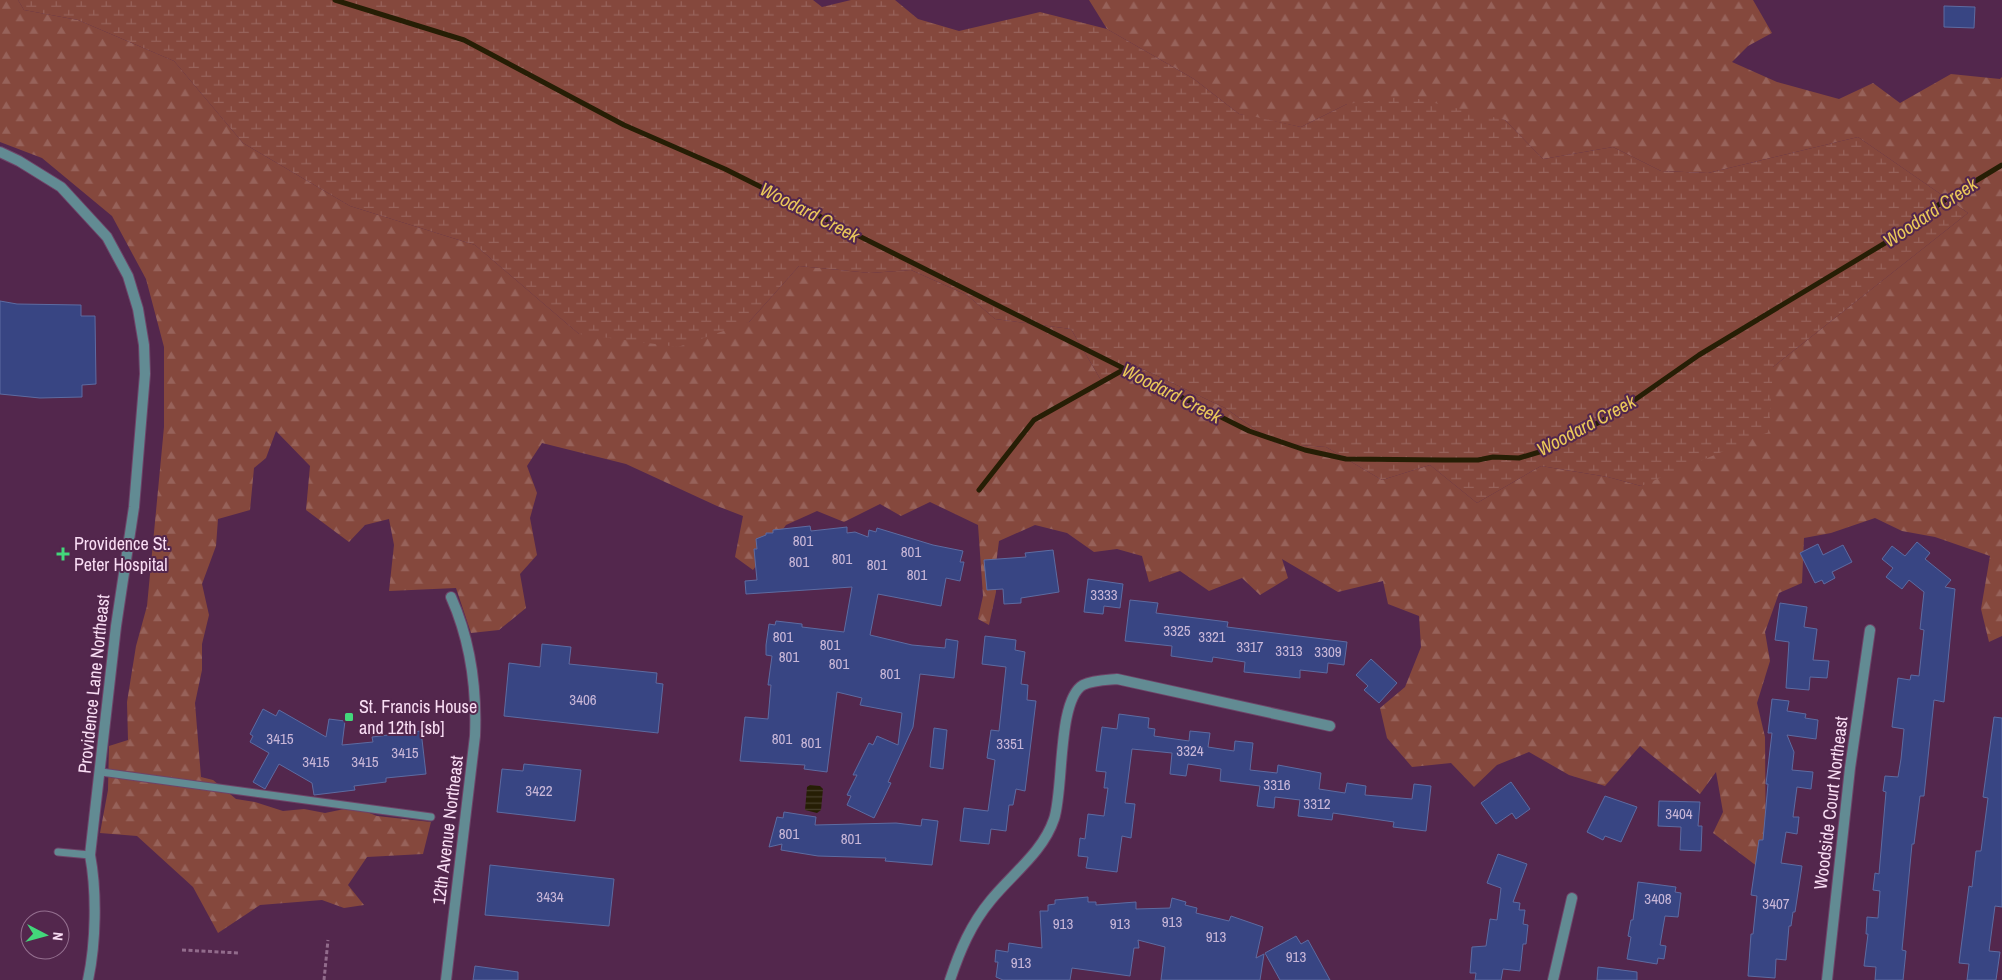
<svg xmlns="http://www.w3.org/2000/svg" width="2002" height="980" viewBox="0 0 2002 980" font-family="'Archivo Narrow',sans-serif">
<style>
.forest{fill:url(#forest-firs)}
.wetland{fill:url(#wetland-marsh)}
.water{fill:url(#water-rules)}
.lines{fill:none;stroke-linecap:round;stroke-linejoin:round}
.stream{stroke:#261e05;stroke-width:5}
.building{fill:#384583;stroke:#5d6ba1}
.service-casing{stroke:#6e4468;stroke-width:9}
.minor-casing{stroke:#6e4468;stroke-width:12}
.path{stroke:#926c8c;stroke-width:3;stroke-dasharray:4 2.5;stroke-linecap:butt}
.service{stroke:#628b93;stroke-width:7}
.minor{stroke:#628b93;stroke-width:10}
.poi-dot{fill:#43d77b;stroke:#53274d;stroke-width:2}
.labels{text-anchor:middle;stroke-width:4;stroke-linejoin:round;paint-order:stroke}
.number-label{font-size:15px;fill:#c9b7d8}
.poi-label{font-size:18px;fill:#f9ddf4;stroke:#53274d;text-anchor:start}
.street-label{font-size:18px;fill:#f9ddf4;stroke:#53274d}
.water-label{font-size:19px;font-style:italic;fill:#eac85a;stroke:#53274d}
</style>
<defs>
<pattern id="forest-firs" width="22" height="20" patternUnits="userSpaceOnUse" patternTransform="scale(1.25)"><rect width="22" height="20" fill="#85483d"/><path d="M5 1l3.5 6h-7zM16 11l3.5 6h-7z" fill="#97625a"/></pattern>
<pattern id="wetland-marsh" width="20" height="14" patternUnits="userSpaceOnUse" patternTransform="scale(1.25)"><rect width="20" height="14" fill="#85483d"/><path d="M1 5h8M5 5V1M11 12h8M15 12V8" fill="none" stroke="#97625a"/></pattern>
<pattern id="water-rules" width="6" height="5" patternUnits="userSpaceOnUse" patternTransform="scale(1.25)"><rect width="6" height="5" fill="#261e05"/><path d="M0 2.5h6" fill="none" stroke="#463e2a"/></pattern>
</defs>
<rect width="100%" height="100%" fill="#53274d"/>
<polygon class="forest" points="0,0 18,0 24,10 78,20 174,61 243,143 350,206 475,245 579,334 749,322 799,266 870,273 911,270 967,295 995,319 1071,329 1102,382 1130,363 1225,408 1275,443 1326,447 1382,480 1430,465 1477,503 1541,466 1608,477 1641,486 1773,367 1968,213 1858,137 1708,173 1661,171 1613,147 1543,159 1505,120 1347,104 1301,127 1239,114 1194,79 1107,29 1089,0 1753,0 1772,33 1748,46 1732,62 1777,82 1839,99 1873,83 1900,103 1951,74 2000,79 2002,77 2002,636 1989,642 1981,609 1990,556 1935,537 1902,531 1875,518 1831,533 1804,538 1802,583 1779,593 1765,632 1770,661 1757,703 1765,737 1766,873 1713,833 1723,812 1716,772 1700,794 1640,746 1605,786 1569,775 1529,752 1497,765 1474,787 1451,763 1412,767 1387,738 1380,708 1405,687 1421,647 1419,616 1388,604 1383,581 1338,592 1282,559 1288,578 1260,595 1242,578 1209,591 1180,571 1149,582 1142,556 1117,549 1094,552 1067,533 1035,525 999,541 996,564 996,592 989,625 978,619 983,596 978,525 930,502 901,516 880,504 844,522 817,511 786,525 753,570 735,557 743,516 717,506 626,464 542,443 527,466 537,493 530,518 537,555 520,574 526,608 499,630 471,633 456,588 389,591 394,545 389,519 365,525 349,542 306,510 310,466 276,431 266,458 254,468 250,510 218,519 216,546 202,584 209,615 202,644 202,670 195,703 201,777 213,780 236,799 255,802 283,811 304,809 325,813 354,807 377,816 431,822 423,854 367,857 348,885 364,905 344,908 322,900 260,905 218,933 193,887 137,836 100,833 108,790 109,746 128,740 127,702 136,646 147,606 164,427 164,347 146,279 112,216 42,158 0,142"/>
<polygon class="wetland" points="18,0 813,0 822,7 851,0 895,0 918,19 959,31 1040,12 1107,29 1194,79 1239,114 1247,115 1301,127 1347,104 1406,96 1505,120 1543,159 1613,147 1661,171 1708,173 1858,137 1968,213 1773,367 1769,432 1641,486 1608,477 1541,466 1477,503 1430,465 1382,480 1326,447 1275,443 1225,408 1130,363 1102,382 1071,329 995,319 967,295 911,270 870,273 799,266 749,322 678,347 579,334 475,245 350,206 243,143 174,61 78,20 24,10"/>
<polygon class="water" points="810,785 820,786 823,789 821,810 817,813 805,810 807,787"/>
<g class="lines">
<g class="stream">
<polyline points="335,0 464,40 624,125 725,169 1249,431 1305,450 1346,459 1444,460 1478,460 1493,457 1519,458 1546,450 1613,415 1699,355 1895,237 1949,197 2002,165"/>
<polyline points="979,490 1034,420 1123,370"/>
</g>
</g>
<g class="building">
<polygon points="1944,6 1975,7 1974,28 1944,27"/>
<polygon points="0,301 17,304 81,305 81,316 95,316 96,384 82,385 82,397 40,398 0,394"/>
<polygon points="810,526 811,531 847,527 847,533 855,532 868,537 869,530 876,532 877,528 933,545 963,551 960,562 964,562 960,581 946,578 941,606 878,594 870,635 912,645 945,648 946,639 958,641 954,678 920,674 913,727 888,782 891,783 874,818 847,805 851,796 847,795 857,775 853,775 869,743 873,745 877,736 898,745 902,713 860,705 862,698 837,692 827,772 804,769 805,765 740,761 745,717 768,719 771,685 768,685 772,656 766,655 766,645 769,624 775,625 776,621 802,624 802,627 844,632 852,587 746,594 745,581 757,580 754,549 757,549 756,539 766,535 766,533 773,533 773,530"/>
<polygon points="1917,542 1930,553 1925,559 1951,580 1945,587 1955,589 1944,702 1934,700 1924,796 1920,796 1914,844 1912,844 1902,950 1906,951 1903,980 1875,980 1876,967 1864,966 1868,934 1866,934 1867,917 1878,918 1880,891 1873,890 1875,873 1879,874 1886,792 1883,791 1885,776 1898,777 1901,759 1904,729 1892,727 1898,678 1910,680 1911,675 1919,676 1924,630 1920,629 1924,592 1909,580 1902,589 1886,577 1893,568 1882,559 1892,546 1905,556"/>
<polygon points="1818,544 1823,555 1843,545 1852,562 1832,572 1835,578 1824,584 1822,580 1815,583 1800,553"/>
<polygon points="1053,550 1059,592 1021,598 1021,603 1004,604 1003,589 987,590 984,560 1026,557 1025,553"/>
<polygon points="1088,579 1123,584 1120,608 1104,606 1103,614 1084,612"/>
<polygon points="1130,600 1158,603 1156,613 1228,622 1227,627 1347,642 1344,665 1328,663 1327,673 1300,670 1300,678 1244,672 1245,662 1213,657 1212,662 1171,656 1172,646 1125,641"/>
<polygon points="1780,603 1807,607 1804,627 1817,629 1813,660 1829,661 1827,678 1810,677 1809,690 1786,688 1789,642 1775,640"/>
<polygon points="985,636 1016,640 1015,650 1025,652 1021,684 1028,685 1027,700 1036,701 1025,791 1016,789 1013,805 1009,805 1006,831 991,829 989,844 960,841 964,808 988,811 995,760 987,758 991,730 999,731 1006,667 982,664"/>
<polygon points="542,644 571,647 569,664 657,673 656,683 663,684 658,733 504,716 509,663 540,667"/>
<polygon points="1371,659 1397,683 1379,703 1364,690 1368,686 1356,675"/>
<polygon points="1772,699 1789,701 1787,711 1806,714 1805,718 1818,720 1816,739 1787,735 1794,752 1792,770 1813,772 1811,789 1797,787 1793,817 1799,817 1797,834 1786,832 1781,863 1802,866 1795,912 1793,912 1791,926 1789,926 1786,960 1776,959 1775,978 1748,976 1751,934 1753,934 1757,896 1751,895 1759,840 1763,840 1768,784 1766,784 1772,733 1768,733"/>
<polygon points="263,709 276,716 279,710 326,737 329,719 345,721 342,745 373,742 372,737 421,731 426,774 386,778 386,782 354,786 355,790 314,795 312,783 279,764 265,789 253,782 269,753 250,742 253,736 250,734"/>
<polygon points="1119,714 1149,718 1148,728 1155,729 1154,736 1189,741 1190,731 1210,733 1208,747 1234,751 1235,741 1253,743 1250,770 1277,773 1278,765 1321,773 1319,789 1345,793 1347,783 1366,786 1365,795 1412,799 1414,784 1431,786 1426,831 1393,827 1394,822 1333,813 1332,820 1298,816 1300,800 1275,797 1274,808 1257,806 1260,786 1220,781 1221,769 1188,764 1186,776 1170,774 1172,753 1132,749 1125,803 1135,804 1131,838 1122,836 1117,872 1086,868 1088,857 1078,856 1080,838 1085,839 1088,814 1104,816 1108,788 1104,788 1106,772 1096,771 1102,727 1117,729"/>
<polygon points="1994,717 2002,718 2002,907 1995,906 1989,951 2000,952 1996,980 1967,980 1969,964 1959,963 1969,886 1972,887 1976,851 1981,851 1988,798 1983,797"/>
<polygon points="934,728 947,730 943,769 930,767"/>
<polygon points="524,764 581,770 575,821 497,812 502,769 523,771"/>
<polygon points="1511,782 1530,809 1516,819 1512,813 1496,824 1481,803"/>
<polygon points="1605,796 1637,807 1621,842 1605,836 1603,840 1587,832"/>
<polygon points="1659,801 1700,802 1698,826 1702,826 1701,851 1680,850 1681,827 1658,826"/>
<polygon points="784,812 816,817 815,825 896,823 921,826 922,819 938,821 932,865 885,861 886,858 818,856 781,850 782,844 769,847 777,817 783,818"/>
<polygon points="1498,854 1527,864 1513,902 1520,903 1519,910 1525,910 1523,924 1528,925 1526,944 1523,944 1520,971 1503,969 1501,980 1475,980 1476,973 1470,973 1472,947 1486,946 1490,919 1497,920 1501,888 1487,883"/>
<polygon points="490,865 614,879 609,926 485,915"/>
<polygon points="1638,882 1676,887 1675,892 1681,893 1678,917 1665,916 1660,945 1666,946 1664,959 1658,958 1657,964 1627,959 1631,937 1628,936 1631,920 1633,920"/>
<polygon points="1088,897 1088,902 1096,902 1096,905 1136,902 1136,909 1170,908 1172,898 1186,902 1185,905 1197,908 1196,913 1229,921 1231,916 1263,927 1256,958 1264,954 1260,980 1161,980 1165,947 1138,940 1139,948 1134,948 1130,976 1072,968 1070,980 1003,980 996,977 998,962 995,962 996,950 1008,952 1009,943 1042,948 1040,911 1048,911 1048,905 1055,904 1055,900"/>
<polygon points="1296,936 1301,944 1308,940 1330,980 1280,980 1265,953"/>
<polygon points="475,966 518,972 518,980 473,980"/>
<polygon points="1598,967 1637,972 1637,980 1597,980"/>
</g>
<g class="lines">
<defs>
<g id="service">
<polyline points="101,772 431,817"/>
<polyline points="58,852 90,855"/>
</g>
<g id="minor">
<path d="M0 152 19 161 61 187 107 237 128 276 138 309 144 345 145 374 134 507 116 626 90 855C97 892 96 943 88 980"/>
<path d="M446 980 475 736C477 687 471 642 451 597"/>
<path d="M950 980C960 950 971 924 991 900 1012 874 1043 852 1054 819 1064 790 1057 700 1083 685 1093 680 1106 680 1117 679L1330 726"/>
<polyline points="1553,980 1572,898"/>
<polyline points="1827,980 1850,768 1870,630"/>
</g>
</defs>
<use href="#service" class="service-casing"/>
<use href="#minor" class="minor-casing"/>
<g class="path">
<polyline points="182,950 239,953"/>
<polyline points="324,980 328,940"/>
</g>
<use href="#service" class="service"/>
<use href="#minor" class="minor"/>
</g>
<g class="poi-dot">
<path d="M60.5 546.5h5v5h5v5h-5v5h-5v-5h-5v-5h5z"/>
<rect x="344" y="712" width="10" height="10" rx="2.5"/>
</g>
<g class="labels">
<g class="number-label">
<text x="803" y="546">801</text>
<text x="911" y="557">801</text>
<text x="842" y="564">801</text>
<text x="799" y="567">801</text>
<text x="877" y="570">801</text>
<text x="917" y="580">801</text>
<text x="1104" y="600">3333</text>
<text x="1177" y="636">3325</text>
<text x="783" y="642">801</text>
<text x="1212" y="642">3321</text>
<text x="830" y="650">801</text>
<text x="1250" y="652">3317</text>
<text x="1289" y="656">3313</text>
<text x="1328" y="657">3309</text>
<text x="789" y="662">801</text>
<text x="839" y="669">801</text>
<text x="890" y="679">801</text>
<text x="583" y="705">3406</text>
<text x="280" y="744">3415</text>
<text x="782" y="744">801</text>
<text x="811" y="748">801</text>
<text x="1010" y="749">3351</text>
<text x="1190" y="756">3324</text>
<text x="405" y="758">3415</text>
<text x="316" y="767">3415</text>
<text x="365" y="767">3415</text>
<text x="1277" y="790">3316</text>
<text x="539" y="796">3422</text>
<text x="1317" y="809">3312</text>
<text x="1679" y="819">3404</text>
<text x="789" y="839">801</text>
<text x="851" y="844">801</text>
<text x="550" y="902">3434</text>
<text x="1658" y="904">3408</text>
<text x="1776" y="909">3407</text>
<text x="1172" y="927">913</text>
<text x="1063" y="929">913</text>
<text x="1120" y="929">913</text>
<text x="1216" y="942">913</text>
<text x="1296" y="962">913</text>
<text x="1021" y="968">913</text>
</g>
<g class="poi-label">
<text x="74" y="550">Providence St.<tspan x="74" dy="21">Peter Hospital</tspan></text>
<text x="359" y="713">St. Francis House<tspan x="359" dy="21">and 12th [sb]</tspan></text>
</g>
<g class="street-label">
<text transform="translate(94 684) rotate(-84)" y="6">Providence Lane Northeast</text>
<text transform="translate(1831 803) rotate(-83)" y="6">Woodside Court Northeast</text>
<text transform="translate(448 830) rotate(-83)" y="6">12th Avenue Northeast</text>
</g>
<g class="water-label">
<text transform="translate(810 212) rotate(27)" y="7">Woodard Creek</text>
<text transform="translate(1930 212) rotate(-34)" y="7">Woodard Creek</text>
<text transform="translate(1172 393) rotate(27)" y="7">Woodard Creek</text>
<text transform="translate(1586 425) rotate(-28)" y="7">Woodard Creek</text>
</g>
</g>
<g transform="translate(45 935) rotate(96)"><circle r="24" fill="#53274d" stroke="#957090"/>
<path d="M0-4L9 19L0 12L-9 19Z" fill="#43d77b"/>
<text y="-8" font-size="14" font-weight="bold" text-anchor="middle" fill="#f9ddf4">N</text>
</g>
</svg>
